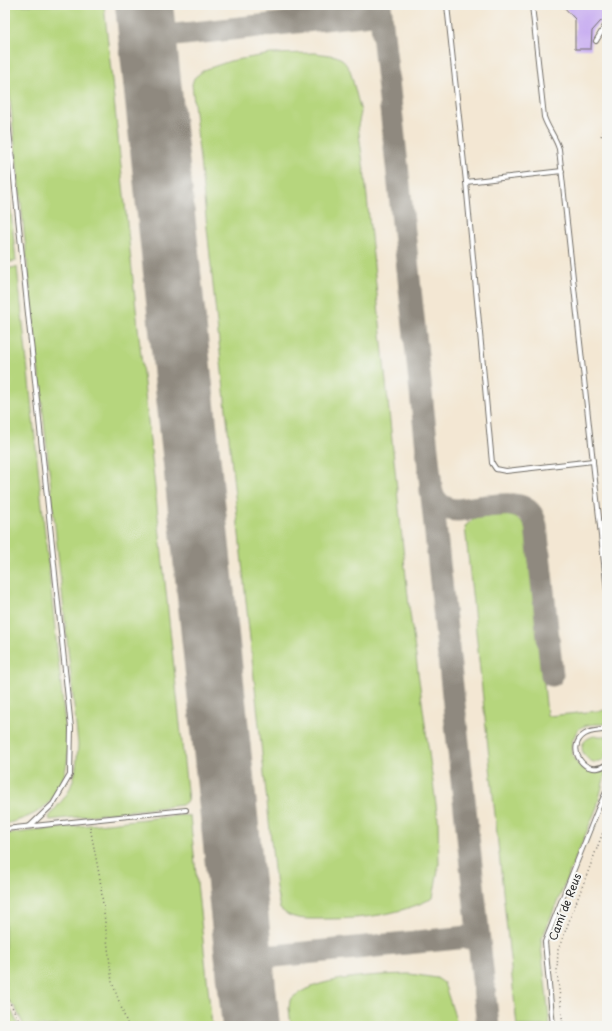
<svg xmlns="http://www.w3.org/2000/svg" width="612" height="1031" viewBox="0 0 612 1031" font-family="'Playpen Sans',sans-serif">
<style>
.green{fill:#b6d67d;stroke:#708054}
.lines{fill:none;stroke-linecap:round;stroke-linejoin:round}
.taxiway{stroke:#8f897f;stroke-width:23}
.runway{stroke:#8f897f;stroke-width:58}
.building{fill:#c5a8f1}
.lane-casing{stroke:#716d66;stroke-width:6}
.path{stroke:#716d66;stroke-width:1.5;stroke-dasharray:1 3;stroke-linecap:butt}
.lane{stroke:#fff;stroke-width:4}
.labels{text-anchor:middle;stroke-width:4;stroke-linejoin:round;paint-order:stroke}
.street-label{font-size:11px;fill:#2b2b2b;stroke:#f6f6f2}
</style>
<rect width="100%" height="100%" fill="#f6f6f2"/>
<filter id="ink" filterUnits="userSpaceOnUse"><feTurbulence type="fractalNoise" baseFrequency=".025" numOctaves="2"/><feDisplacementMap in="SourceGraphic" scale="8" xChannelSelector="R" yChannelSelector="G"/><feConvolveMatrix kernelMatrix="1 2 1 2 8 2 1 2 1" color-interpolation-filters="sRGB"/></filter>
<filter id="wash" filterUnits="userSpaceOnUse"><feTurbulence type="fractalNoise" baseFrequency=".012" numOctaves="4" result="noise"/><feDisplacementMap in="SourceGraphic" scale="16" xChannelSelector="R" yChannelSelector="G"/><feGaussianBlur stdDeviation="0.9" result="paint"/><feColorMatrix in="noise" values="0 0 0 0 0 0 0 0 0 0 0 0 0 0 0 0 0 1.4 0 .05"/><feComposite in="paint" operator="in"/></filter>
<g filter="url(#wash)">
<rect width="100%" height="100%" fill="#f3e7d3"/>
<g class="green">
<path d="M5 5H104L188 800 182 805 50 820 49 817C54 809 62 802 67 794 76 779 77 761 78 744L5 51Z"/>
<path d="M315 53 336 56 342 59 350 70 361 112 358 126 365 178 409 606 438 819 439 864 433 898C398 915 363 919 325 919 314 919 301 920 291 916 287 915 283 911 280 909L276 888 192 84 194 78 204 70 230 61 271 54Z"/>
<polygon points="5,169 7,175 16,261 5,263"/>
<path d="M17 267 68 753C67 775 57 800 37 812 27 818 16 821 5 824V269Z"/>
<path d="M502 515C514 515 525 521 529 532L547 715 549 716 607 710V721L605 724C597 724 586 724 580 728 578 729 576 732 575 735 563 756 584 779 606 771L597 807 542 938 541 946 550 1026H517L465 526 475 518Z"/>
<path d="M594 736H607C607 741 608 749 606 755 597 777 565 744 594 736Z"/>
<polygon points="182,815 190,816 212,1026 24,1026 15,1007 5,997 5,834"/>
<path d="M410 974 437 978 444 983 458 1026H291L289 1008 290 1000C314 976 377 975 410 974Z"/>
<polygon points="5,1003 12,1012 19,1026 5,1026"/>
</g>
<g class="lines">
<g class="taxiway">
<polyline points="380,5 488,1026"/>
<polyline points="147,38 381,13"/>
<path d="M431 491C435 503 444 510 457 510 467 509 478 507 488 506 508 504 531 500 536 526L552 675"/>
<polyline points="244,959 478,936"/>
</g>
<polyline class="runway" points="144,5 251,1026"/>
</g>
<g id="blocks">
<polygon class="building" points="562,5 607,5 607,21 601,21 592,31 591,49 575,49 575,19"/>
</g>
</g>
<g filter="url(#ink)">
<use href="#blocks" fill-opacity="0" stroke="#716d66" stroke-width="1"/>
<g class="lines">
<defs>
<g id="lane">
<polyline points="447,5 466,182 492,463 496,469 506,471 593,461"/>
<path d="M532 5 544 117C548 129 556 138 559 149L607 591"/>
<polyline points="596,41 605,26 607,26"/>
<polyline points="5,92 71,728 70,775 53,804 30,826"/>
<polyline points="466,182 562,171"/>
<path d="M607 729C600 731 591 730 585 734 564 747 585 780 607 764"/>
<polyline points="5,829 186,810"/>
<polyline points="553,1026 545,942 598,809 607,790"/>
</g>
</defs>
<use href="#lane" class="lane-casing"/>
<g class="path">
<polyline points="601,136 607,126"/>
<polyline points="90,827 100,879 112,982 128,1026"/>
<polyline points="5,998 9,1001 22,1026"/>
<polyline points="563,1026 557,971 558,950 607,822"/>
</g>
<use href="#lane" class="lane"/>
</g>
</g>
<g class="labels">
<g class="street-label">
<text transform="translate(565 907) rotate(-69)" y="4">Camí de Reus</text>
</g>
</g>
<rect width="612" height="1031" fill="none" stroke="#f6f6f2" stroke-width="20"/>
</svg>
